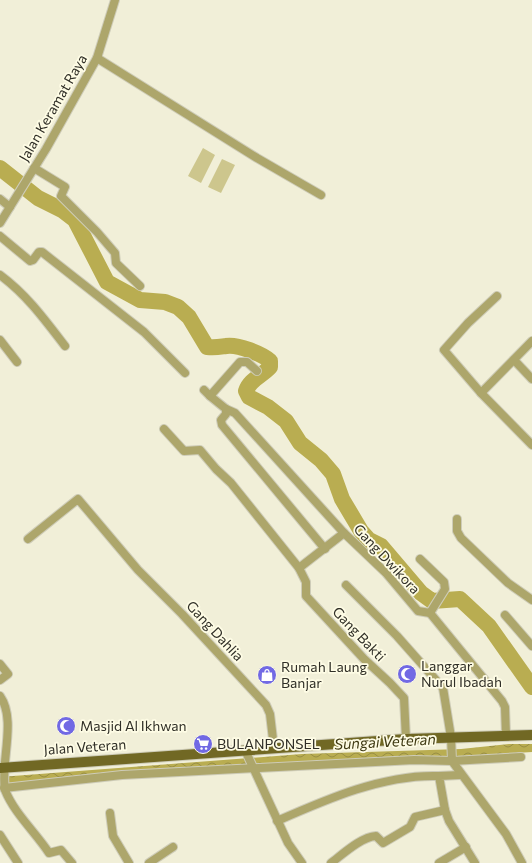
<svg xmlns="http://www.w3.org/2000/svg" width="532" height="863" viewBox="0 0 532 863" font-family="Commissioner,sans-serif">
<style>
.pitch{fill:#cdc68d}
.water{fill:url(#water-waves)}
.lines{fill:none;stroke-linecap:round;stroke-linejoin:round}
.river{stroke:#b9ad51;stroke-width:16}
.minor-casing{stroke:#ceccb8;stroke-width:10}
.primary-casing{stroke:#ceccb8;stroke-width:12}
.minor{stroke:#ada66b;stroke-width:8}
.primary{stroke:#716824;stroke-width:10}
.labels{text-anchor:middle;stroke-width:3.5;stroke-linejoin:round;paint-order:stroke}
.street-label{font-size:14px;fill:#302f27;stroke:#fefce5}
.poi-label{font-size:14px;fill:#302f27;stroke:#fefce5;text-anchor:start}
.water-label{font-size:15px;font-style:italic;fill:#403b14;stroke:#fefce5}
</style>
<defs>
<pattern id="water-waves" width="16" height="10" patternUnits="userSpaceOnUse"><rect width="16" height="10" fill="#b9ad51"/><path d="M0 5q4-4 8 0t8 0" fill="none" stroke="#978d43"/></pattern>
</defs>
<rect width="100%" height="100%" fill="#f1efd8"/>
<g class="pitch">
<polygon points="203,148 215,155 201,183 188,176"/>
<polygon points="222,159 235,165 221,193 208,187"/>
</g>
<polygon class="water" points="509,744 532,744 532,752 0,785 0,777 302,754 461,749"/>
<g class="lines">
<path class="river" d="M0 168 38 198 62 210 75 220 107 282 140 300 165 302 178 307 189 317 207 347C215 348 219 347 226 346 238 344 262 354 270 361V367C262 376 250 379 246 391L249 397 268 407 286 421 300 443 321 460 333 474 342 499 361 531 369 540 381 546 421 593 432 601 460 599 489 626 532 687"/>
<defs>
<g id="minor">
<polyline points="97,58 257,158 321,195"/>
<polyline points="34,168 65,187 61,196 97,232 115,253 116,263 140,286"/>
<polyline points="0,199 10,207"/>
<polyline points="0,223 46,149 97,58 115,0"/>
<polyline points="0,236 30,261 33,260 39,252 42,252 144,332 185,373"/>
<path d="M0 275C27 295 45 320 65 346"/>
<polyline points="497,296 468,323 444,350 481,393 532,445"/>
<polyline points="0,340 17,362"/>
<polyline points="514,360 532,379"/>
<polyline points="257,371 247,362 240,362 210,396 226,409 226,414 221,420 222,425 325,549"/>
<polyline points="204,390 210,396"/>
<polyline points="481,393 532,341"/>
<polyline points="226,409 235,413 344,533 386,573 418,611 430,613 502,701 505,707 506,736"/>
<polyline points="164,429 184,451 200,450 216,469 231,483 299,568 344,533"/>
<polyline points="457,519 457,531 461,538 508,583 532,600"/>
<polyline points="28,539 78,499 138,570 182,614 266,705 270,714 274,748"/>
<polyline points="420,559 444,582 445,589 430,613"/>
<polyline points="299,568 306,582 306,596 364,659 390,683 404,698 406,739"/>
<polyline points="346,585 397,636 443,688 451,737 452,761 506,834 522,863"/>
<polyline points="505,615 532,646"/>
<polyline points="0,664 8,674 0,680"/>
<path d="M0 696C17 720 0 763 5 790 14 813 36 833 49 853L61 850 72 863"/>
<polyline points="245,750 288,843 302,863"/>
<polyline points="460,775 439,776 445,810 449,821 475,863"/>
<polyline points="4,788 122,775 414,760 452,761 521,757"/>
<polyline points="110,813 113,836 129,863"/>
<path d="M277 821C327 799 384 774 439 776"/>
<polyline points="0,835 18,863"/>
<polyline points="149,863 173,847"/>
<path d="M331 863C343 854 361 837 376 836L383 843 410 827 415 817 445 810"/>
<polyline points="439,863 466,847"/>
</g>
<polyline id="primary" points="0,768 406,739 532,735"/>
</defs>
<use href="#minor" class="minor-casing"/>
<use href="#primary" class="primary-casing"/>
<use href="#minor" class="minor"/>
<use href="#primary" class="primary"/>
</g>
<defs>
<symbol id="mosque-disc" viewBox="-11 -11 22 22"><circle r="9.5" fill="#7169e4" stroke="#fefce5"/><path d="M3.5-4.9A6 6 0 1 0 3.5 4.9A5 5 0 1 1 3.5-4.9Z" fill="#fff"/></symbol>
<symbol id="shop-disc" viewBox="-11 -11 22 22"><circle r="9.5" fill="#7169e4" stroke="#fefce5"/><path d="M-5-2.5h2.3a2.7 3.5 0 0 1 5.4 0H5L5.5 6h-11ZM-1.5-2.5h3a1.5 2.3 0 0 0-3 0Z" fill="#fff"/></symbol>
<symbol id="supermarket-disc" viewBox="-11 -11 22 22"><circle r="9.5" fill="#7169e4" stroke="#fefce5"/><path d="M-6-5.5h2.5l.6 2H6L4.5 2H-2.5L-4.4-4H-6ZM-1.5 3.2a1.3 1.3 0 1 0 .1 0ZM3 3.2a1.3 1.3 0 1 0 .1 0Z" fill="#fff"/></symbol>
</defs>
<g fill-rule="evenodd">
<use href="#mosque-disc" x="396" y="663" width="22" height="22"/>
<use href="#shop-disc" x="256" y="664" width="22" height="22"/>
<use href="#mosque-disc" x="55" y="715" width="22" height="22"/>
<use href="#supermarket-disc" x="192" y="733" width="22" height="22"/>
</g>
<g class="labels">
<g class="street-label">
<text transform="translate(53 108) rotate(-60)" y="5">Jalan Keramat Raya</text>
<text transform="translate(387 559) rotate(47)" y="5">Gang Dwikora</text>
<text transform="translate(215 631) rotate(47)" y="5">Gang Dahlia</text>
<text transform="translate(359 634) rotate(46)" y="5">Gang Bakti</text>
<text transform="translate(85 747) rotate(-4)" y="5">Jalan Veteran</text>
</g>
<g class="poi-label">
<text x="421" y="671">Langgar<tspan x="421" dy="16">Nurul Ibadah</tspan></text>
<text x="281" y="672">Rumah Laung<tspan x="281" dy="16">Banjar</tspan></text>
<text x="80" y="731">Masjid Al Ikhwan</text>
<text x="217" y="749">BULANPONSEL</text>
</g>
<g class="water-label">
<text transform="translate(385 742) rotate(-3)" y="5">Sungai Veteran</text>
</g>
</g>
</svg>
